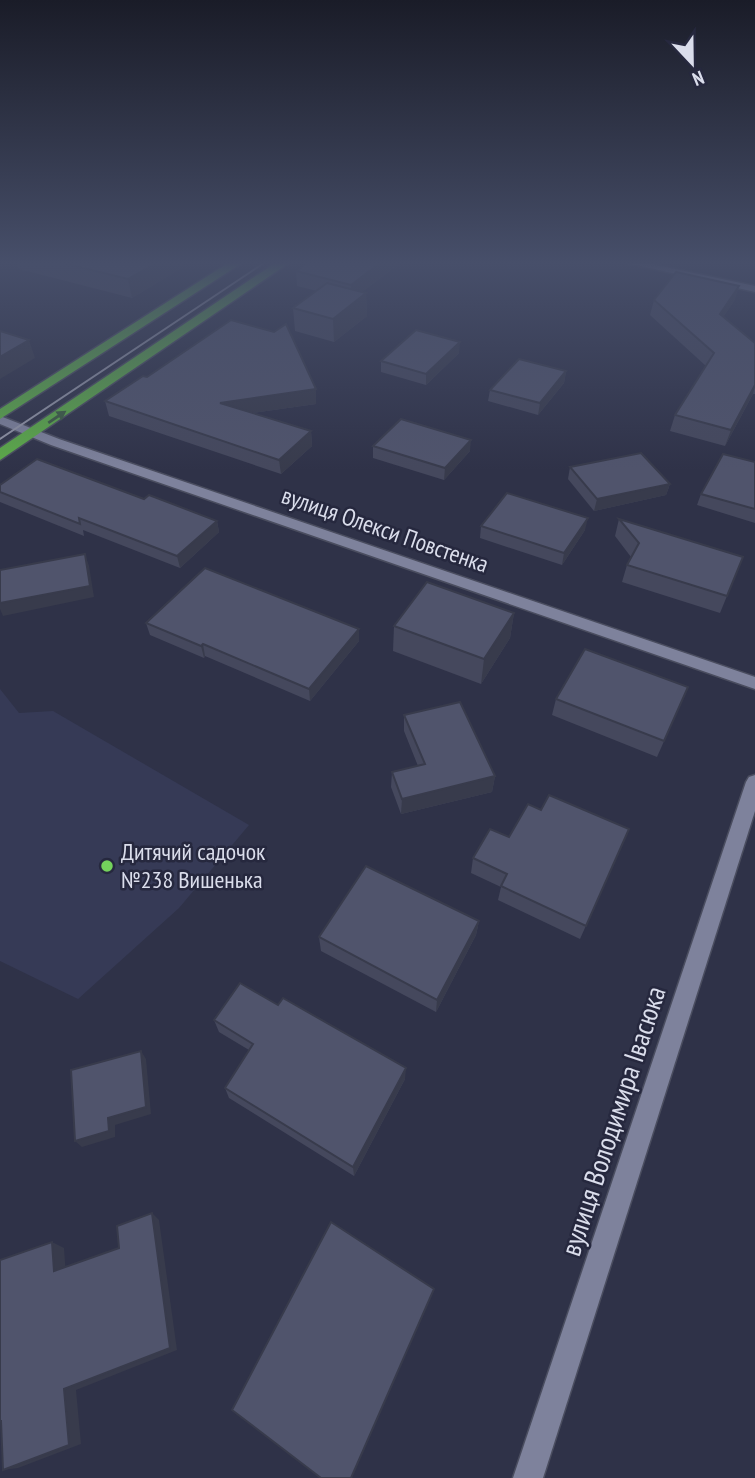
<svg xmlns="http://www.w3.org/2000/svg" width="755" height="1478" viewBox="0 0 755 1478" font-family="'PT Sans Narrow',sans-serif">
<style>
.built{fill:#363a56}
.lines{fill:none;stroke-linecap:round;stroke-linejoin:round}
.minor-casing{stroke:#4a4d5f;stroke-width:3}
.highway-casing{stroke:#4a4d5f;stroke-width:3}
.minor{fill:#7e829c;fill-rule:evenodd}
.highway{fill:#5cab48;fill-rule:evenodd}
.tram{stroke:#9295a6;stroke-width:2}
.wall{fill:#45485d}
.shaded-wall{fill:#383b4c}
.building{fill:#50546c;stroke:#383b4c;stroke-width:2}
.oneway{fill:#3c5c42}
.poi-dot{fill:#74d25c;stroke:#26283e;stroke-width:2.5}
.labels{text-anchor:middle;stroke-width:5;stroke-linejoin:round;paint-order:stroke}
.street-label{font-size:24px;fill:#daddeb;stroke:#26283e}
.poi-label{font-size:24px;fill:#daddeb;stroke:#26283e;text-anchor:start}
.near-street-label{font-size:28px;fill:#daddeb;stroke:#26283e}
</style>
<rect width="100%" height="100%" fill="#2f3248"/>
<polygon class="built" points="0,689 19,713 53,711 249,825 179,908 78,999 0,961"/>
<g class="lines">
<defs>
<g id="minor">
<polygon points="628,263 647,263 755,286 755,292"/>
<polygon points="0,416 59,439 755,677 755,689 51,445 0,424"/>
<polygon points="755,775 755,811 543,1478 513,1478 746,782 749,777"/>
</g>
<g id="highway">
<polygon points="228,263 242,263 0,419 0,409"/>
<polygon points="275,263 289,263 0,460 0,448"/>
</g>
</defs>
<use href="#minor" class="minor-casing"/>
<use href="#highway" class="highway-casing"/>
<use href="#minor" class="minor"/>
<use href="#highway" class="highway"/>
<polyline class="tram" points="0,439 264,263"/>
</g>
<g class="wall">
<polygon points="17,263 182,263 183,267 132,298 19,269"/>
<polygon points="308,263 400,263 362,292 366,293 367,316 334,342 295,331 293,308 317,291 297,286 296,271"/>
<polygon points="739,286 734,301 723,317 755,343 755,394 753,394 725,446 670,431 675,415 706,366 650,315 654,300"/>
<polygon points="459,353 426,385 381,372 381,361"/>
<polygon points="566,371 564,383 538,415 488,401 490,390"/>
<polygon points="147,377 316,389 316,404 252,413 311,431 312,446 281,474 109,416 105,401"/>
<polygon points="373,446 470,451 444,480 373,458"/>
<polygon points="755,462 755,523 697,505 701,494"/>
<polygon points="570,467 670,484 666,495 594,511 568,479"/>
<polygon points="0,485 144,499 217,521 219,532 180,568 83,530 84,536 0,502"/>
<polygon points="619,519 743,557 720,613 622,582 627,565 631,557 615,536"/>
<polygon points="481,526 585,530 562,565 480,538"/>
<polygon points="514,613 510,638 481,684 393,651 394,626"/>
<polygon points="146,623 359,641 310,701 205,656 204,658 150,635"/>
<polygon points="688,687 657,757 552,715 556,699"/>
<polygon points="404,715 495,776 492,792 401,814 391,787 392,772 418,766 404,731"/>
<polygon points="541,810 629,829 580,939 498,900 501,887 471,873 473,858 509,837"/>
<polygon points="479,921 476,935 436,1012 321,951 319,937"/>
<polygon points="214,1020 405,1079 354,1176 229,1098 225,1088 249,1050 219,1032"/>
</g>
<g class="shaded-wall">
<polygon points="156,263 182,263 183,267 132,298 128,279"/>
<polygon points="380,263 399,263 352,300 351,285"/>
<polygon points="739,286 734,301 715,329 720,314"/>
<polygon points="366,293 367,316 334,342 333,319"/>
<polygon points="29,340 35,358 0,379 0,357"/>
<polygon points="460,342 459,353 426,385 426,374"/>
<polygon points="566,371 564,383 538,415 540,403"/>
<polygon points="755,385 753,394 725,446 731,430"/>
<polygon points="316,389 316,404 223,417 220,403"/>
<polygon points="311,431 312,446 281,474 279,460"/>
<polygon points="471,440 470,451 444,480 445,468"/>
<polygon points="670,484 666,495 594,511 597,499"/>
<polygon points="588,518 585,530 562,565 564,553"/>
<polygon points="217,521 219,532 180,568 177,556"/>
<polygon points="85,554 89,566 94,597 3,616 0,609 0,603"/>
<polygon points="514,613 510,638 481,684 484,659"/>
<polygon points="359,629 359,641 310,701 309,689"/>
<polygon points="203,644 205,656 204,658 201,646"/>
<polygon points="495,776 492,792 401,814 402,799"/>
<polygon points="479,921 476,935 436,1012 437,1000"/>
<polygon points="141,1051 146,1059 151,1114 115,1125 115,1137 82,1147 75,1141 108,1118"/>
<polygon points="406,1068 405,1079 354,1176 353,1167"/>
<polygon points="152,1213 159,1220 177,1350 76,1390 81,1444 18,1468 3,1470 64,1389"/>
<polygon points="52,1242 64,1248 66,1276 54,1271"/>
</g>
<g class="building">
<polygon points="63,263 156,263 128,279"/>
<polygon points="308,263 380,263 351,285 296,271"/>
<polygon points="676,272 739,286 720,314 755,343 755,385 731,430 675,415 714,353 654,300"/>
<polygon points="327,283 366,293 333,319 293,308"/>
<polygon points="231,320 274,332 286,324 316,389 220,403 311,431 279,460 105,401 143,376 147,377"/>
<polygon points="416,330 460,342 426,374 381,361"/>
<polygon points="0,331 29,340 0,357"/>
<polygon points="519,359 566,371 540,403 490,390"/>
<polygon points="401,419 471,440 445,468 373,446"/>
<polygon points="641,453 670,484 597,499 570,467"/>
<polygon points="723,454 755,462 755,509 701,494"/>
<polygon points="37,459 144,499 149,495 217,521 177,556 79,518 80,524 0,492 0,485"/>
<polygon points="507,493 588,518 564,553 481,526"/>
<polygon points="619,519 743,557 727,596 627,565 639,543"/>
<polygon points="85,554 90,586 0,603 0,570"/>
<polygon points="205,568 359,629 309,689 203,644 201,646 146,623"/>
<polygon points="427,582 514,613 484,659 394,626"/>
<polygon points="585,649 688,687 664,741 556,699"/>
<polygon points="460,702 495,776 402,799 392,772 425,764 404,715"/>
<polygon points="549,795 629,829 586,926 501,886 507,874 473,858 490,829 509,837 528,804 541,810"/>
<polygon points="366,866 479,921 437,1000 319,937"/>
<polygon points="240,983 278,1005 283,998 406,1068 353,1167 225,1088 253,1044 214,1020"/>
<polygon points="141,1051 146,1107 108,1118 109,1131 75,1141 71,1070"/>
<polygon points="152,1213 170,1348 64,1389 69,1445 3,1470 1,1421 0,1421 0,1260 52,1242 54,1271 119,1248 117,1226"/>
<polygon points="331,1222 434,1289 351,1478 321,1478 232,1410"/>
</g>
<defs><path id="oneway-solid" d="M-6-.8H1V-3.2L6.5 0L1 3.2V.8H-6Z" transform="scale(1.75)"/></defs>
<use class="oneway" href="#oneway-solid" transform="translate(57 417) rotate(-34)"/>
<linearGradient id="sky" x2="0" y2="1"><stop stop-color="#1a1c28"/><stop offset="0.56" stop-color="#474f6a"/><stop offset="1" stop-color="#474f6a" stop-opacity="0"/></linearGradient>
<rect width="755" height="470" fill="url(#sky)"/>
<circle class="poi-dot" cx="107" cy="866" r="7"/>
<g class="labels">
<g class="street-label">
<text transform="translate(385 530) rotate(19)" y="8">вулиця Олекси Повстенка</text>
</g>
<g class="poi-label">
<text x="121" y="860">Дитячий садочок<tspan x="121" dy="28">№238 Вишенька</tspan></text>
</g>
<g class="near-street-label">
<text transform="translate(613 1121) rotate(-72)" y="10">вулиця Володимира Івасюка</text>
</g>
</g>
<g transform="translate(692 63) rotate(158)" stroke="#26283e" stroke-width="5" paint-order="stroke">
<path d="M0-5L12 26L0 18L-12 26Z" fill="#daddeb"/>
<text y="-10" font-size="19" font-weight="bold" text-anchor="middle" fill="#daddeb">N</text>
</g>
</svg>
